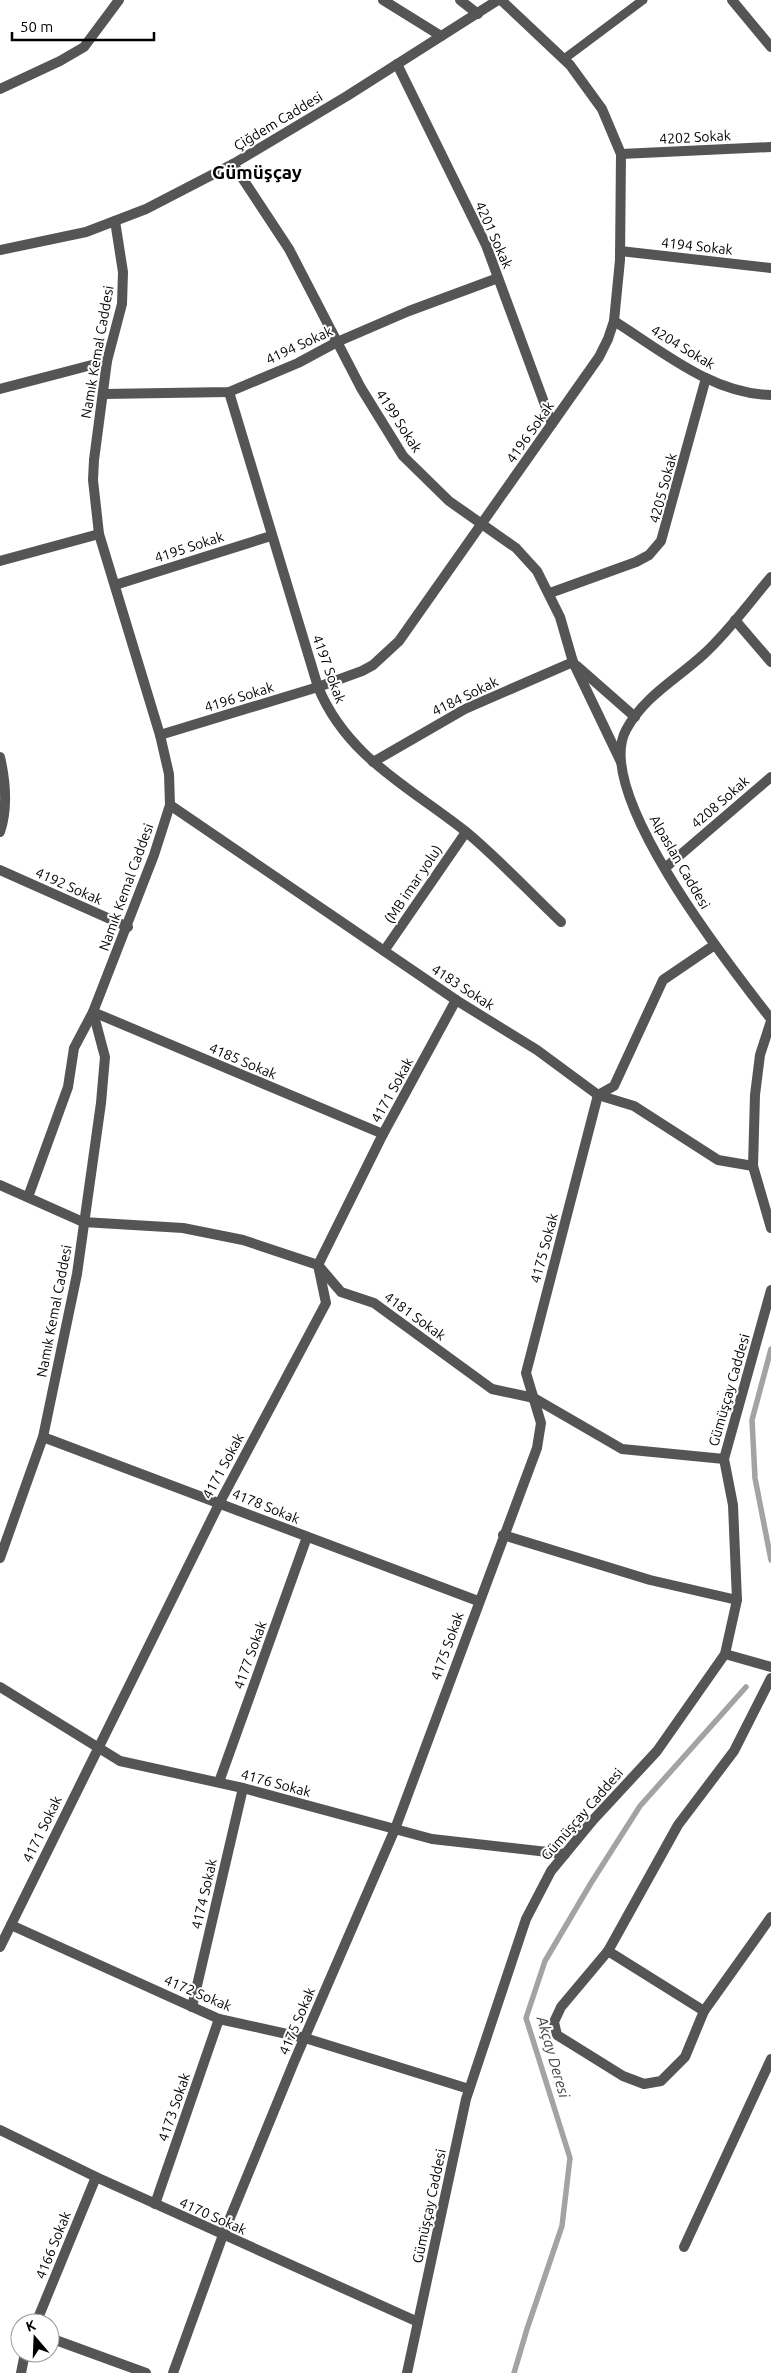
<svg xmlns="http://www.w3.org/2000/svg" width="771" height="2373" viewBox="0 0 771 2373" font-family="Ubuntu,sans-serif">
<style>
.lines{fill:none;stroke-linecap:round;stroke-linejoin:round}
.stream{stroke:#a3a3a3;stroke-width:5.5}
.service{stroke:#555;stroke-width:9}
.minor{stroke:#555;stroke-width:10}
.tertiary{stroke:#555;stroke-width:10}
.labels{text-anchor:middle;stroke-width:4;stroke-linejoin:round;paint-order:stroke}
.street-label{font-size:14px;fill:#000;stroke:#fff}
.water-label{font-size:15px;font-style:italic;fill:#444;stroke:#fff}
.district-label{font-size:19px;font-weight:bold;fill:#000;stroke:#fff}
</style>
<rect width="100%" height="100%" fill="#fff"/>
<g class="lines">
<g class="stream">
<polyline points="771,1349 752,1420 755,1478 771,1560"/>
<polyline points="514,2373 527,2329 562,2226 570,2158 526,2018 545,1961 591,1883 640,1806 746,1687"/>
</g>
<polyline class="service" points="564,59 643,0"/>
<g class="minor">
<polyline points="383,0 441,36"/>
<polyline points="460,0 478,14"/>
<polyline points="397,64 486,245 552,424"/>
<polyline points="0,89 60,61 84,47 119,0"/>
<polyline points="621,154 771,147"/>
<polyline points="233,164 289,249 361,388 403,456 449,501 516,548 537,571 560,617 573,662 621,762"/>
<polyline points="620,251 771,268"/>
<path d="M614 321C662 351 712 394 771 395"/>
<polyline points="0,389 107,361"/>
<path d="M229 392 318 687C347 757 408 786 465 831 499 859 529 892 561 922"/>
<polyline points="103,394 229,392 298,363 337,342 409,311 498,278"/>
<polyline points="0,561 99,534"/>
<polyline points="115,585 271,536"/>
<polyline points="550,593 636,562 649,555 661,541 706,378"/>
<polyline points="735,620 771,662"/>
<polyline points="577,666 635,717"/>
<polyline points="160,735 318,687 362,671 373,665 399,641 599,357 608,339 614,321 620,260 621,154 602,109 570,65 501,0"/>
<path d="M0 757C6 783 8 808 0 832"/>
<polyline points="373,762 465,709 573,662"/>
<polyline points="170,805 456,1000 537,1050 598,1095 634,1106 718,1160 753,1166"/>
<polyline points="665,868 771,777"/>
<polyline points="0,870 128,927"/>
<polyline points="384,951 466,832"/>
<polyline points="0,1185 83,1222 183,1228 243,1240 318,1265 341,1292 374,1303 492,1389 534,1398 622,1449 724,1459"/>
<polyline points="28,1197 68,1087 74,1048 93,1012 383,1134"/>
<polyline points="43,1437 478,1601"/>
<polyline points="503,1535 650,1580 737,1600"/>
<polyline points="0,1558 43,1437 77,1274 101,1103 105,1057 93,1012 154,855 170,805 169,774 160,735 99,534 93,480 94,460 107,361 122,304 123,272 115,221"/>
<polyline points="725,1654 771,1667"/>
<polyline points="771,1678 734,1751 678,1825 608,1951 561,2007 554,2022 557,2035 623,2076 644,2084 661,2081 685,2057 704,2011 771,1917"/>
<polyline points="0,1687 120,1761 243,1788 432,1839 565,1854"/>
<polyline points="219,1782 307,1537"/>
<polyline points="11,1925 219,2019 305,2038 469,2089"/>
<polyline points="0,1947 220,1502 326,1303 318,1265 383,1134 456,1000"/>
<polyline points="608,1951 704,2011"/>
<polyline points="192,2007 243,1788"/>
<polyline points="0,2130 96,2177 418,2322"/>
<polyline points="155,2204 219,2019"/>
<polyline points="684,2247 771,2059"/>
<polyline points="36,2323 96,2177"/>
<polyline points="50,2338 146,2373"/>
<polyline points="21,2373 25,2353"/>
<polyline points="173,2373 223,2235 294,2062 395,1829 537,1448 541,1423 526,1373 598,1095 614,1086 663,980 713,946"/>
</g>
<g class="tertiary">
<polyline points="732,0 771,47"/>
<polyline points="0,250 86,232 146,209 233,164 347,96 498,0"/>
<path d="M771 577C749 603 729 631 704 654 677 679 644 696 626 730 592 793 732 969 771 1019"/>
<polyline points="771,1021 760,1055 755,1095 753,1166 771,1228"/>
<polyline points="407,2373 466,2099 526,1919 551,1871 593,1820 657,1751 725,1654 737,1600 733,1505 724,1459 771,1290"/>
</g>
</g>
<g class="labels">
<g class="street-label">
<text transform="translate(278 121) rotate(-31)" y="5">Çiğdem Caddesi</text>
<text transform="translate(695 137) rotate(-3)" y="5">4202 Sokak</text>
<text transform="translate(494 235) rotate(66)" y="5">4201 Sokak</text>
<text transform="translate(697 246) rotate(6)" y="5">4194 Sokak</text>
<text transform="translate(299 345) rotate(-25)" y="5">4194 Sokak</text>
<text transform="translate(683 347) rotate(31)" y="5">4204 Sokak</text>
<text transform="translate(97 352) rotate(-80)" y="5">Namık Kemal Caddesi</text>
<text transform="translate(399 421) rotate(57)" y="5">4199 Sokak</text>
<text transform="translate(530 432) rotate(-55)" y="5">4196 Sokak</text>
<text transform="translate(663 488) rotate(-75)" y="5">4205 Sokak</text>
<text transform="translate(189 547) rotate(-18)" y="5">4195 Sokak</text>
<text transform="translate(329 669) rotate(70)" y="5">4197 Sokak</text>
<text transform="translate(465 696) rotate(-26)" y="5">4184 Sokak</text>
<text transform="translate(239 697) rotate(-17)" y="5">4196 Sokak</text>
<text transform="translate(720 802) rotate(-41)" y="5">4208 Sokak</text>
<text transform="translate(680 862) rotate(60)" y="5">Alpaslan Caddesi</text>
<text transform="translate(413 884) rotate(-56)" y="5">(MB imar yolu)</text>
<text transform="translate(69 886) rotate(24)" y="5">4192 Sokak</text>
<text transform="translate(126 887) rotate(-70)" y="5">Namık Kemal Caddesi</text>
<text transform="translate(463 987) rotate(33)" y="5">4183 Sokak</text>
<text transform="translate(243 1061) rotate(23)" y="5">4185 Sokak</text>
<text transform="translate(392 1090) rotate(-61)" y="5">4171 Sokak</text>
<text transform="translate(544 1248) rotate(-75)" y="5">4175 Sokak</text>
<text transform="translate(54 1311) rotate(-79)" y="5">Namık Kemal Caddesi</text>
<text transform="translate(415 1316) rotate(36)" y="5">4181 Sokak</text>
<text transform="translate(729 1390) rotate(-74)" y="5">Gümüşçay Caddesi</text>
<text transform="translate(223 1466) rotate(-62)" y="5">4171 Sokak</text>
<text transform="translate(266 1506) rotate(22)" y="5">4178 Sokak</text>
<text transform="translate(447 1646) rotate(-70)" y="5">4175 Sokak</text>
<text transform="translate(250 1655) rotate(-70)" y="5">4177 Sokak</text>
<text transform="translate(276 1783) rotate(15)" y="5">4176 Sokak</text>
<text transform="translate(582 1814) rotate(-49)" y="5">Gümüşçay Caddesi</text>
<text transform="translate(42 1829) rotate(-64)" y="5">4171 Sokak</text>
<text transform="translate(204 1894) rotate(-77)" y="5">4174 Sokak</text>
<text transform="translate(198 1993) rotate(23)" y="5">4172 Sokak</text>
<text transform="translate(297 2021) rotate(-67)" y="5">4175 Sokak</text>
<text transform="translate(174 2107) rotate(-71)" y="5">4173 Sokak</text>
<text transform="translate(429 2206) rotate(-78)" y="5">Gümüşçay Caddesi</text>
<text transform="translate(213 2216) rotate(24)" y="5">4170 Sokak</text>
<text transform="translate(53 2245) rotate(-68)" y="5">4166 Sokak</text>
</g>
<g class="water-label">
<text transform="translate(553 2057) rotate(74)" y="5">Akçay Deresi</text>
</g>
<g class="district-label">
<text x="257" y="179">Gümüşçay</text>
</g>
</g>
<g transform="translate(35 2338) rotate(341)"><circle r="24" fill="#ffffff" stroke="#999999"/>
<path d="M0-4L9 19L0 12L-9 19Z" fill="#000000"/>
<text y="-8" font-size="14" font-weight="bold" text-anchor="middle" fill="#000000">K</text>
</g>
<path d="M12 32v8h142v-8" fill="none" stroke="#000000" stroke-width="2.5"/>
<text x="20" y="32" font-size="15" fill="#000000" stroke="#ffffff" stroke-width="4" paint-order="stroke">50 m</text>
</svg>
